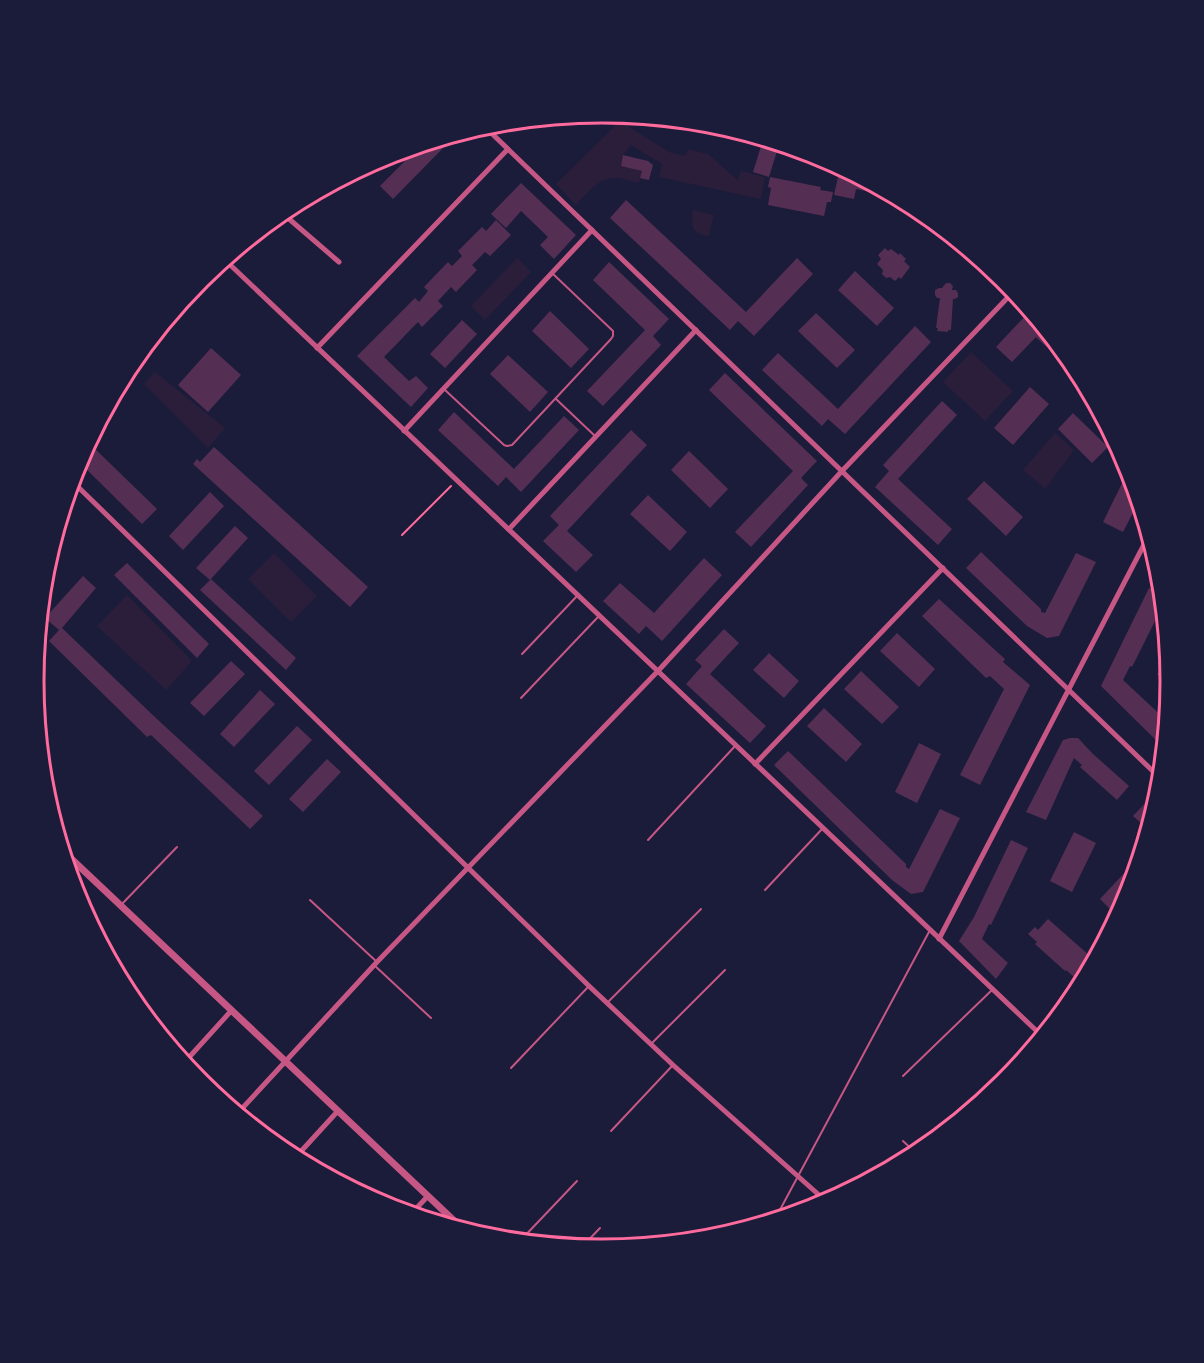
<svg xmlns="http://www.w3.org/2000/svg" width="1204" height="1363" viewBox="0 0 1204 1363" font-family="'Fira Sans Condensed',sans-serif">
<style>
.green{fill:#2a1e3b}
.building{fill:#542f53}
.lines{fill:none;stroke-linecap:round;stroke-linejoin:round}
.path{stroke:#ff6b9d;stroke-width:2}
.service{stroke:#c65784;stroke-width:2}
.minor{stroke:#c65784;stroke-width:5}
.tertiary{stroke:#c65784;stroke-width:7}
.rim{fill:none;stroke:#ff6b9d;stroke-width:3}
</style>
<rect width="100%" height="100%" fill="#1b1b3a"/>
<g class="green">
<path d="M620 121 669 152 685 156 688 149 708 154 738 180 741 171 765 177 761 199 659 177 662 164 631 145 623 155 621 165 642 171 639 183C631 181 623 178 615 178 599 177 586 195 576 205L556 184Z"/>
<path d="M693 210 714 215 709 236C691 235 691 225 693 210Z"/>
<polygon points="517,258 531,272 485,320 471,306"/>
<polygon points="971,352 1013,391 985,421 943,382"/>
<polygon points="155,372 225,428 208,448 144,384"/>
<polygon points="1055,433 1074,450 1045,489 1023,470"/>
<polygon points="274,553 317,596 291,622 248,579"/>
<polygon points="127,595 192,661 166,690 97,626"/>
</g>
<g class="building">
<polygon points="445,137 449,142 393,199 380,186 421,145"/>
<polygon points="762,143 778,148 769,177 753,172"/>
<polygon points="623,155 648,161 653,165 649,180 640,178 642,171 621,166"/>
<polygon points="840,168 844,169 897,198 856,189 854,199 834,195"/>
<polygon points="770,177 821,187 820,190 833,192 831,202 827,202 824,216 768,205 771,188 768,187"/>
<polygon points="521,183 576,235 554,259 540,245 548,237 521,211 506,228 491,214"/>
<polygon points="626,200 746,312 797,258 813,274 754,336 738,321 730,330 610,218"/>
<polygon points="902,200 918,209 920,210 901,206"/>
<polygon points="496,220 511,235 490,256 485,252 472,265 477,270 456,292 451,287 438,301 443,306 422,327 418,322 384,357 409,381 416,376 428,388 411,407 357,356 415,298 419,302 428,291 424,287 448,262 452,266 462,256 458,251 482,227 486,231"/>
<polygon points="885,248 888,251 891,249 899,255 900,253 906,259 904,261 910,267 901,279 899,277 895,281 890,277 886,278 882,274 883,270 877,264 881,259 878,255"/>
<polygon points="609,262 669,319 653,336 661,345 603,406 587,391 645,330 593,280"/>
<polygon points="855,271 894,308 877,326 838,290"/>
<polygon points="946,283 950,283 953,286 952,290 956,290 958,293 958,297 955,299 953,299 951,330 948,330 948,332 937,331 938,328 936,328 940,298 937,298 935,295 935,290 939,288 942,288"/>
<polygon points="550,311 589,349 571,368 532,331"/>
<polygon points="816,313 855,350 837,368 798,331"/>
<polygon points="1027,314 1044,330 1045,329 1075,366 1084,383 1036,337 1012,362 996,347"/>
<polygon points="462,320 477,334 445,368 430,354"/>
<polygon points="915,326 931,342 845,434 828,419 822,426 762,370 778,353 838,409"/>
<polygon points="211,348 241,375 208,412 178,385"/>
<polygon points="508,355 548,392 530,412 490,374"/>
<polygon points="725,373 817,461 801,478 808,485 751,547 735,532 793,471 709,390"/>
<polygon points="1030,387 1049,404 1013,445 994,428"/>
<polygon points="942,401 957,415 898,479 952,529 938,545 875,487 889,471 883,465"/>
<polygon points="454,412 514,469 564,416 579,430 521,492 506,477 498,486 438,430"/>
<polygon points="1073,413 1108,447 1092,463 1058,429"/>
<polygon points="631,430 647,445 567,531 593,555 576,572 543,541 559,525 550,516"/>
<polygon points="88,442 157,509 142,524 78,461"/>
<polygon points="214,447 368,587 350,607 193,464 197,459 200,462"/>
<polygon points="689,451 728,489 710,508 671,470"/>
<polygon points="1129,469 1139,501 1123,532 1103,522"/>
<polygon points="984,481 1023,517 1006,536 967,499"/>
<polygon points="210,492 224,506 183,550 169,536"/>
<polygon points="648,495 687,532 670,551 630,514"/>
<polygon points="235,526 248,538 210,580 196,568"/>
<polygon points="981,552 1041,609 1041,612 1045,613 1076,553 1096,562 1059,636 1047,638 1027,626 966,568"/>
<polygon points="704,558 722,575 662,641 646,626 639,634 603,601 620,583 654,613"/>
<polygon points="127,563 209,644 197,658 114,575"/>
<polygon points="83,576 96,588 62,628 158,720 263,816 250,829 151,735 147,737 49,641 59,630 45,618"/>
<polygon points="211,579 296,658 286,670 200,590"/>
<polygon points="1149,588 1162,594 1163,605 1132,667 1130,666 1123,680 1167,721 1164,748 1101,686"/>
<polygon points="939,599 1005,659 1003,662 1030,685 980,785 960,775 1004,689 990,676 986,678 922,616"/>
<polygon points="724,629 739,643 710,674 766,726 750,743 686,684 702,666 695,660"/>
<polygon points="897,633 935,669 919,687 880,651"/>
<polygon points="769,653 799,681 784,698 753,670"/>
<polygon points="231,661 245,674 204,716 190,703"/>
<polygon points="1169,661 1171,682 1171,686 1157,674"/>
<polygon points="861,671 899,707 882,724 844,689"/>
<polygon points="260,690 275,704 234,747 220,734"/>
<polygon points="824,708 862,744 846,762 807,726"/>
<polygon points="297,726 312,740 269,785 254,771"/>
<polygon points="1070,738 1078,738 1093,754 1129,786 1117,800 1080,767 1082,765 1074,758 1046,820 1026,812 1063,740"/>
<polygon points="919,743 941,754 917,803 895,792"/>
<polygon points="788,751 906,864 906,867 909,869 940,809 960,818 923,892 911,894 892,880 774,765"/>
<polygon points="327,759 341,772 303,812 289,799"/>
<polygon points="1148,800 1156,807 1149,830 1133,816"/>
<polygon points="1074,832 1096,843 1072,892 1050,881"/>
<polygon points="1011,840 1028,848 991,925 989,924 982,939 1008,963 996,979 959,941 974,917"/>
<polygon points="1141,855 1128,900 1115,914 1100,899"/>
<polygon points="1048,919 1090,956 1088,958 1091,961 1075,978 1066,970 1065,971 1035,944 1037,942 1028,934 1035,927 1038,930"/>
</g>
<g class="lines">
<polyline class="path" points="402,535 451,486"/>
<g class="service">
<polyline points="445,390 504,445 507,446 512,445 611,339 613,336 613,331 552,273"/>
<polyline points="556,399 595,436"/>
<polyline points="522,654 578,595"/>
<polyline points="521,698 598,617"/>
<polyline points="648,840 736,745"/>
<polyline points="765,890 823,828"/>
<polyline points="310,900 377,962"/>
<polyline points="121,905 177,847"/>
<polyline points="374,965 431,1018"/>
<polyline points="608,1002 701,909"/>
<polyline points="651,1044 725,970"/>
<polyline points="511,1068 589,986"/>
<polyline points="903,1076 993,989"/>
<polyline points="611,1131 673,1065"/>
<polyline points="903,1141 918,1155"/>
<polyline points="774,1221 930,930"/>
<polyline points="519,1242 577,1181"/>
<polyline points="581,1248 600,1228"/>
</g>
<g class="minor">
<polyline points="484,126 1161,779"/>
<polyline points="281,212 339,262"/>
<polyline points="224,259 1043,1037"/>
<polyline points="317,348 508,149"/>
<polyline points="404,431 592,230"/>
<polyline points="71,480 589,986 673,1065 828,1203"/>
<polyline points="509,529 696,330"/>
<polyline points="755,764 943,568"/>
<polyline points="939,939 1149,535"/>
<polyline points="183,1064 231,1011"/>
<polyline points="237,1114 377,962 658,671 842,471 1014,291"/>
<polyline points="294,1159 337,1112"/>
<polyline points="410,1215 428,1196"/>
</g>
<polyline class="tertiary" points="62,850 466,1232"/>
</g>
<path d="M0 0H1204V1363H0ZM44 681a558 558 0 1 1 1116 0a558 558 0 1 1-1116 0Z" fill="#1b1b3a" fill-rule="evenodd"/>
<path class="rim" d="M44 681a558 558 0 1 1 1116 0a558 558 0 1 1-1116 0Z"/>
</svg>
